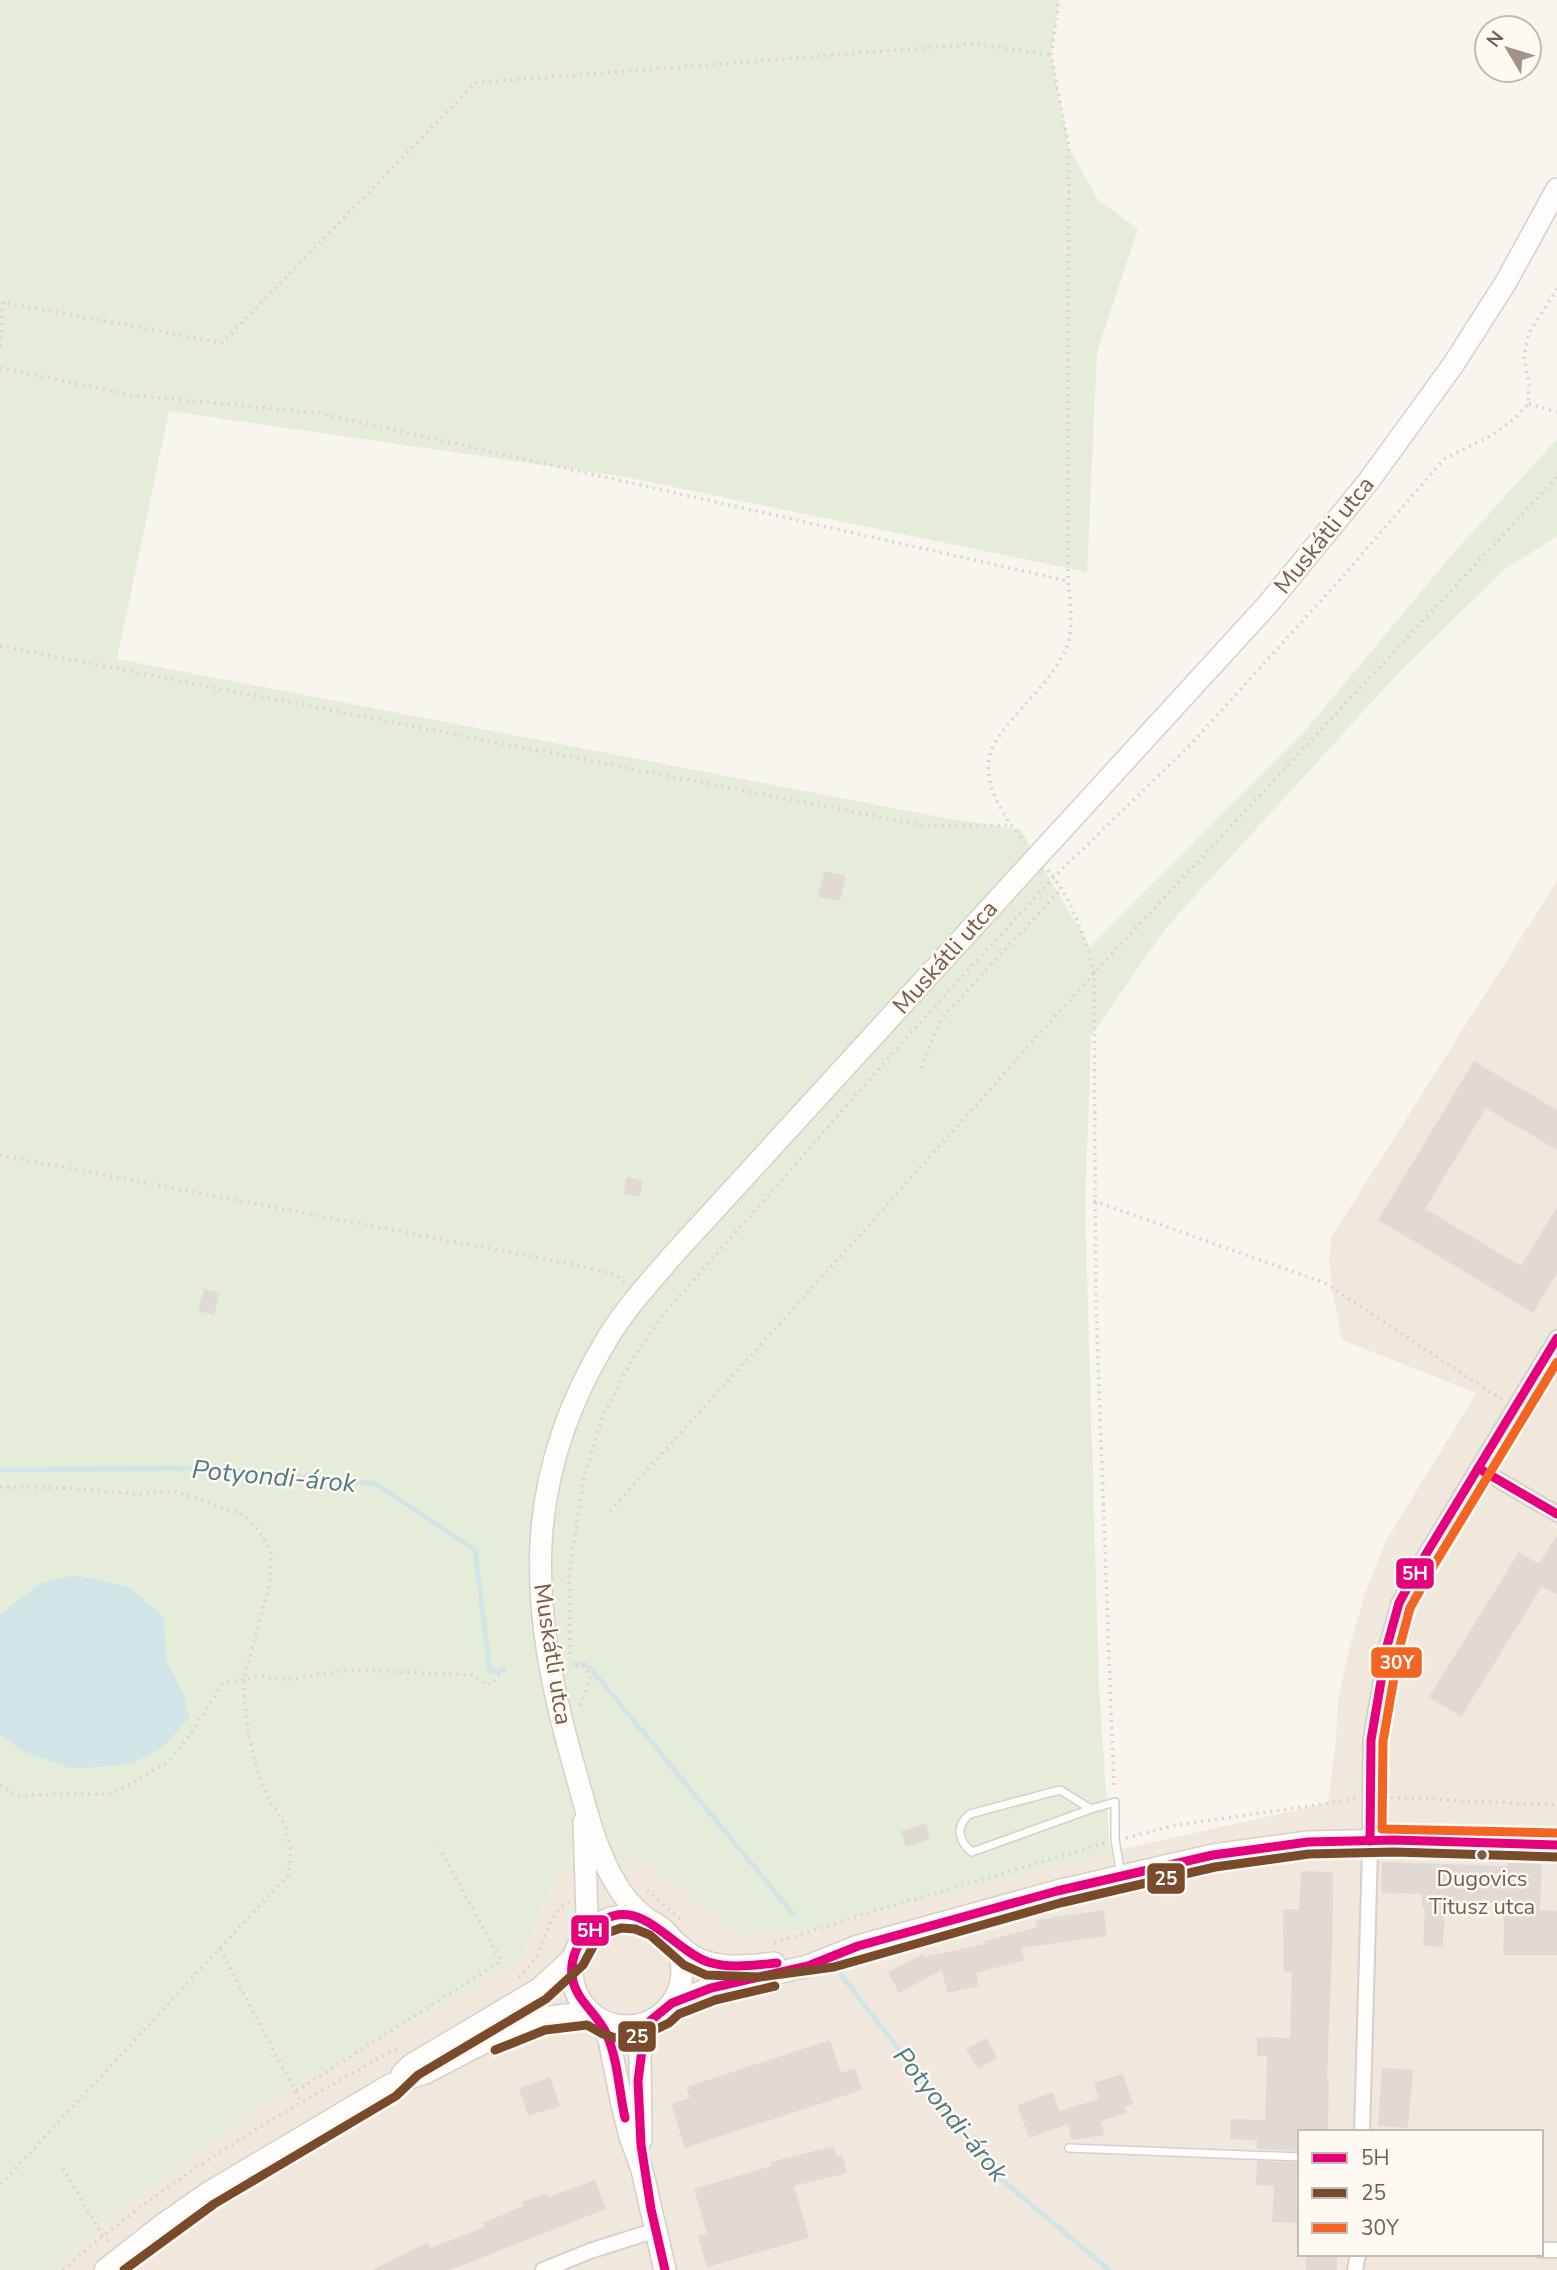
<svg xmlns="http://www.w3.org/2000/svg" width="1557" height="2270" viewBox="0 0 1557 2270" font-family="'Nunito Sans',sans-serif">
<style>
.residential{fill:#f0e7dd;fill-rule:evenodd}
.green{fill:#e5edda}
.water{fill:#d2e5e6}
.lines{fill:none;stroke-linecap:round;stroke-linejoin:round}
.stream{stroke:#d2e5e6;stroke-width:5}
.building{fill:#e1dad4}
.lane-casing{stroke:#d5d0ca;stroke-width:10}
.street-casing{stroke:#d5d0ca;stroke-width:18}
.secondary-casing{stroke:#d6d0c9;stroke-width:24}
.path{stroke:#dad4d0;stroke-width:3.5;stroke-dasharray:2 5;stroke-linecap:butt}
.lane{stroke:#fefdfc;stroke-width:7}
.street{stroke:#fefdfc;stroke-width:14}
.secondary{stroke:#fefdfc;stroke-width:21}
.bus-1-casing{stroke:#fef9f2;stroke-width:14}
.bus-2-casing{stroke:#fef9f2;stroke-width:14}
.bus-3-casing{stroke:#fef9f2;stroke-width:14}
.bus-1{stroke:#e5007d;stroke-width:9}
.bus-2{stroke:#7a4b2a;stroke-width:9}
.bus-3{stroke:#f26522;stroke-width:9}
.bus-dot{fill:#745e50;stroke:#fef9f2;stroke-width:2.5}
.labels{text-anchor:middle;stroke-width:5;stroke-linejoin:round;paint-order:stroke}
.bus-label{font-size:22px;fill:#745e50;stroke:#fef9f2}
.street-label{font-size:24px;fill:#745e50;stroke:#fef9f2}
.water-label{font-size:26px;font-style:italic;fill:#4c7a85;stroke:#fef9f2}
.line-badge{stroke:#fef9f2;stroke-width:2.5}
.badge-label{font-size:19px;text-anchor:middle;font-weight:bold;fill:#fff}
</style>
<rect width="100%" height="100%" fill="#f8f4ee"/>
<path class="residential" d="M1557 881V2270H55L106 2221 256 2109 522 1959 555 1876 640 1857 740 1936 813 1929 1110 1852 1328 1803 1336 1740 1338 1700 1353 1634 1367 1588 1385 1543 1476 1393 1342 1340 1332 1288 1329 1258 1332 1236ZM1300 2132H1541V2254H1300Z"/>
<polygon class="green" points="0,0 1059,0 1051,55 1069,148 1098,200 1138,229 1097,352 1087,572 625,477 169,411 117,659 945,818 1020,829 1090,947 1309,726 1456,550 1557,439 1557,536 1504,570 1402,669 1165,929 1091,1036 1085,1206 1099,1687 1110,1852 813,1929 740,1936 640,1857 555,1876 522,1959 256,2109 106,2221 55,2270 0,2270 0,1735 22,1751 185,1697 166,1659 164,1617 130,1587 74,1575 41,1584 0,1614"/>
<polygon class="water" points="75,1575 130,1587 164,1617 166,1659 185,1697 189,1718 161,1749 131,1764 73,1769 22,1751 0,1735 0,1614 41,1583"/>
<g class="lines">
<g class="stream">
<polyline points="0,1470 205,1468 377,1484 475,1550 490,1672 504,1670"/>
<polyline points="575,1664 587,1664 794,1915"/>
<polyline points="839,1972 994,2173 1109,2270"/>
</g>
</g>
<g class="building">
<polygon points="824,871 846,876 840,901 818,897"/>
<polygon points="1474,1061 1557,1110 1557,1150 1486,1108 1425,1209 1521,1266 1557,1207 1557,1273 1533,1313 1378,1220"/>
<polygon points="627,1177 643,1181 640,1197 623,1194"/>
<polygon points="204,1289 220,1293 214,1315 198,1311"/>
<polygon points="1557,1535 1557,1595 1542,1586 1461,1717 1429,1697 1519,1552 1539,1564"/>
<polygon points="926,1823 930,1839 906,1847 901,1831"/>
<polygon points="1382,1862 1507,1866 1507,1862 1542,1864 1540,1910 1557,1911 1557,1955 1503,1955 1505,1903 1452,1902 1452,1908 1445,1907 1443,1947 1423,1946 1425,1907 1422,1907 1422,1894 1381,1893"/>
<polygon points="1301,1871 1333,1872 1332,1952 1327,2080 1329,2081 1328,2132 1300,2132 1300,2151 1257,2149 1257,2140 1230,2139 1231,2119 1265,2120 1267,2056 1257,2056 1257,2037 1290,2038 1292,1972 1284,1972 1283,1909 1299,1910"/>
<polygon points="1104,1910 1107,1936 1021,1948 1024,1960 976,1973 979,1986 947,1993 942,1970 899,1993 888,1972 923,1954 924,1957 985,1944 985,1941 1037,1927 1036,1920"/>
<polygon points="986,2038 998,2058 978,2069 966,2049"/>
<polygon points="830,2040 841,2073 855,2068 862,2090 685,2148 671,2104 690,2098 686,2087"/>
<polygon points="1382,2068 1413,2070 1408,2128 1378,2126"/>
<polygon points="1123,2074 1133,2104 1125,2107 1127,2113 1100,2121 1104,2135 1072,2140 1068,2124 1029,2138 1017,2105 1053,2092 1059,2111 1099,2099 1094,2083"/>
<polygon points="550,2077 560,2106 528,2116 519,2088"/>
<polygon points="834,2146 836,2156 842,2155 847,2173 794,2186 809,2238 707,2267 698,2236 707,2234 694,2189 771,2166 770,2162"/>
<polygon points="1257,2161 1300,2163 1300,2223 1272,2222 1274,2186 1256,2185"/>
<polygon points="595,2180 606,2209 450,2270 372,2270 428,2242 430,2248 485,2227 483,2223 523,2206 522,2202 548,2193 549,2197"/>
<rect x="1306" y="2254" width="31" height="16"/>
</g>
<g class="lines">
<defs>
<g id="lane">
<path d="M1091 1809 972 1852C958 1841 955 1826 970 1814L1060 1790 1091 1809 1115 1802V1840L1121 1875"/>
<polyline points="1069,2148 1300,2157"/>
</g>
<g id="street">
<polyline points="1478,1468 1557,1514"/>
<polyline points="1362,2132 1370,1850 1371,1740 1387,1646 1399,1603 1423,1559 1557,1338"/>
<polyline points="1541,2250 1557,2250"/>
<polyline points="543,2270 590,2251 656,2230"/>
<polyline points="1355,2270 1358,2254"/>
</g>
<g id="secondary">
<circle cx="627" cy="1971" r="55"/>
<path d="M647 1919C640 1913 633 1907 628 1901 597 1863 586 1808 573 1763 529 1607 520 1482 607 1339 625 1309 650 1282 673 1255L1269 603 1368 482 1453 365 1506 282 1557 189"/>
<polyline points="581,1940 587,1915 584,1822"/>
<path d="M673 1940C679 1945 685 1951 691 1955 713 1969 748 1967 774 1963"/>
<polyline points="672,2003 711,1988 808,1966 858,1946 1057,1891 1213,1855 1308,1842 1394,1840 1557,1845"/>
<polyline points="598,2018 609,2039 622,2105 630,2136 642,2170 665,2270"/>
<polyline points="402,2074 411,2065 539,1989 574,1957"/>
<polyline points="641,2140 640,2055 650,2021"/>
<polyline points="105,2270 165,2223 208,2193 390,2085 425,2073 508,2030 542,2018 590,2012"/>
</g>
</defs>
<use href="#lane" class="lane-casing"/>
<use href="#street" class="street-casing"/>
<use href="#secondary" class="secondary-casing"/>
<g class="path">
<polyline points="0,346 3,302 222,343 475,83 976,44 1051,55"/>
<polyline points="0,368 131,395 319,413 1068,581"/>
<polyline points="1529,404 1557,412"/>
<polyline points="0,646 926,826 1010,825"/>
<path d="M1025 843C1004 818 974 774 996 741 1018 707 1051 684 1067 646 1074 627 1070 601 1068 581L1069 148 1051 55 1059 0"/>
<path d="M1048 870C1072 900 1085 936 1094 973L1096 1306 1114 1789"/>
<polyline points="921,1068 941,1019 1062,888"/>
<polyline points="0,1155 582,1266 616,1275 624,1282"/>
<polyline points="1094,1201 1325,1283 1502,1400"/>
<polyline points="0,1487 66,1488 137,1494 175,1491 244,1515 259,1531 271,1552 270,1583 244,1678 244,1697 249,1737 257,1770 270,1801 285,1825 291,1851 288,1875 0,2185"/>
<polyline points="610,1511 867,1227 1094,973 1557,477"/>
<polyline points="570,1654 569,1575 584,1477 602,1418 632,1360 664,1314 915,1028 1054,877 1190,745 1345,574 1444,459 1494,434 1513,420 1528,404 1529,386 1524,356 1529,333 1557,289"/>
<polyline points="576,1666 585,1666 590,1677 580,1707"/>
<polyline points="0,1785 17,1795 112,1794 168,1762 188,1738 223,1683 259,1676 286,1680 347,1670 471,1675 485,1684 493,1684 499,1674 504,1673"/>
<polyline points="1384,1797 1557,1805"/>
<polyline points="1126,1838 1177,1825 1356,1799"/>
<polyline points="647,1890 683,1922"/>
<polyline points="774,1943 861,1915 1105,1843"/>
<polyline points="220,1949 301,2102"/>
<path d="M518 1977C548 1956 543 1914 569 1902"/>
<polyline points="296,2091 501,1961 439,1847"/>
<polyline points="63,2168 102,2235 111,2244"/>
<path d="M63 2270C164 2180 281 2112 400 2047"/>
</g>
<use href="#lane" class="lane"/>
<use href="#street" class="street"/>
<use href="#secondary" class="secondary"/>
<defs>
<g id="bus-1">
<polyline points="1478,1468 1557,1514"/>
<polyline points="1370,1841 1371,1740 1387,1646 1399,1603 1423,1559 1557,1338"/>
<path d="M625 2118C619 2091 618 2061 607 2035 598 2013 575 2001 572 1976 570 1960 577 1944 588 1932 635 1884 668 1948 708 1962 729 1969 755 1965 777 1963"/>
<polyline points="665,2270 651,2209 641,2145 638,2081 642,2050 650,2021 672,2003 711,1988 808,1966 858,1946 1057,1891 1213,1855 1308,1842 1394,1840 1557,1845"/>
</g>
<g id="bus-2">
<polyline points="495,2050 545,2030 587,2025 603,2034 616,2038 642,2036 669,2023 679,2014 715,2000 775,1986"/>
<polyline points="124,2270 214,2204 396,2096 418,2075 546,1999 583,1965 596,1941 607,1933 621,1928 635,1929 650,1935 684,1965 706,1975 759,1977 834,1967 1060,1903 1215,1867 1309,1854 1394,1852 1557,1857"/>
</g>
<polyline id="bus-3" points="1557,1362 1434,1565 1410,1608 1399,1649 1383,1741 1382,1829 1557,1833"/>
</defs>
<use href="#bus-1" class="bus-1-casing"/>
<use href="#bus-2" class="bus-2-casing"/>
<use href="#bus-3" class="bus-3-casing"/>
<use href="#bus-1" class="bus-1"/>
<use href="#bus-2" class="bus-2"/>
<use href="#bus-3" class="bus-3"/>
</g>
<circle class="bus-dot" cx="1482" cy="1855" r="6"/>
<g class="labels">
<g class="bus-label">
<text x="1482" y="1886">Dugovics<tspan x="1482" dy="28">Titusz utca</tspan></text>
</g>
<g class="street-label">
<text transform="translate(1324 535) rotate(-51)" y="8">Muskátli utca</text>
<text transform="translate(945 957) rotate(-48)" y="8">Muskátli utca</text>
<text transform="translate(553 1654) rotate(81)" y="8">Muskátli utca</text>
</g>
<g class="water-label">
<text transform="translate(274 1476) rotate(5)" y="9">Potyondi-árok</text>
<text transform="translate(951 2114) rotate(51)" y="9">Potyondi-árok</text>
</g>
</g>
<g class="line-badge">
<rect x="1395" y="1557" width="40" height="33" rx="7" fill="#e5007d"/>
<rect x="1370" y="1646" width="53" height="33" rx="7" fill="#f26522"/>
<rect x="1146" y="1862" width="40" height="33" rx="7" fill="#7a4b2a"/>
<rect x="570" y="1914" width="40" height="33" rx="7" fill="#e5007d"/>
<rect x="617" y="2020" width="40" height="33" rx="7" fill="#7a4b2a"/>
</g>
<g class="badge-label">
<text x="1415" y="1580">5H</text>
<text x="1397" y="1669">30Y</text>
<text x="1166" y="1885">25</text>
<text x="590" y="1937">5H</text>
<text x="637" y="2043">25</text>
</g>
<rect x="1298" y="2130" width="245" height="126" fill="#fef9f2" stroke="#c7bbb1" stroke-width="2"/>
<rect x="1312" y="2153" width="35" height="10" fill="#e5007d" stroke="#c7bbb1" stroke-width="2"/>
<text x="1361" y="2165" font-size="21" fill="#745e50">5H</text>
<rect x="1312" y="2188" width="35" height="10" fill="#7a4b2a" stroke="#c7bbb1" stroke-width="2"/>
<text x="1361" y="2200" font-size="21" fill="#745e50">25</text>
<rect x="1312" y="2223" width="35" height="10" fill="#f26522" stroke="#c7bbb1" stroke-width="2"/>
<text x="1361" y="2235" font-size="21" fill="#745e50">30Y</text>
<g transform="translate(1508 49) rotate(308)"><circle r="33" fill="#fef9f2" stroke="#c7bbb1" stroke-width="2"/>
<path d="M0-5L12 26L0 18L-12 26Z" fill="#a29287"/>
<text y="-10" font-size="19" font-weight="bold" text-anchor="middle" fill="#745e50">N</text>
</g>
</svg>
